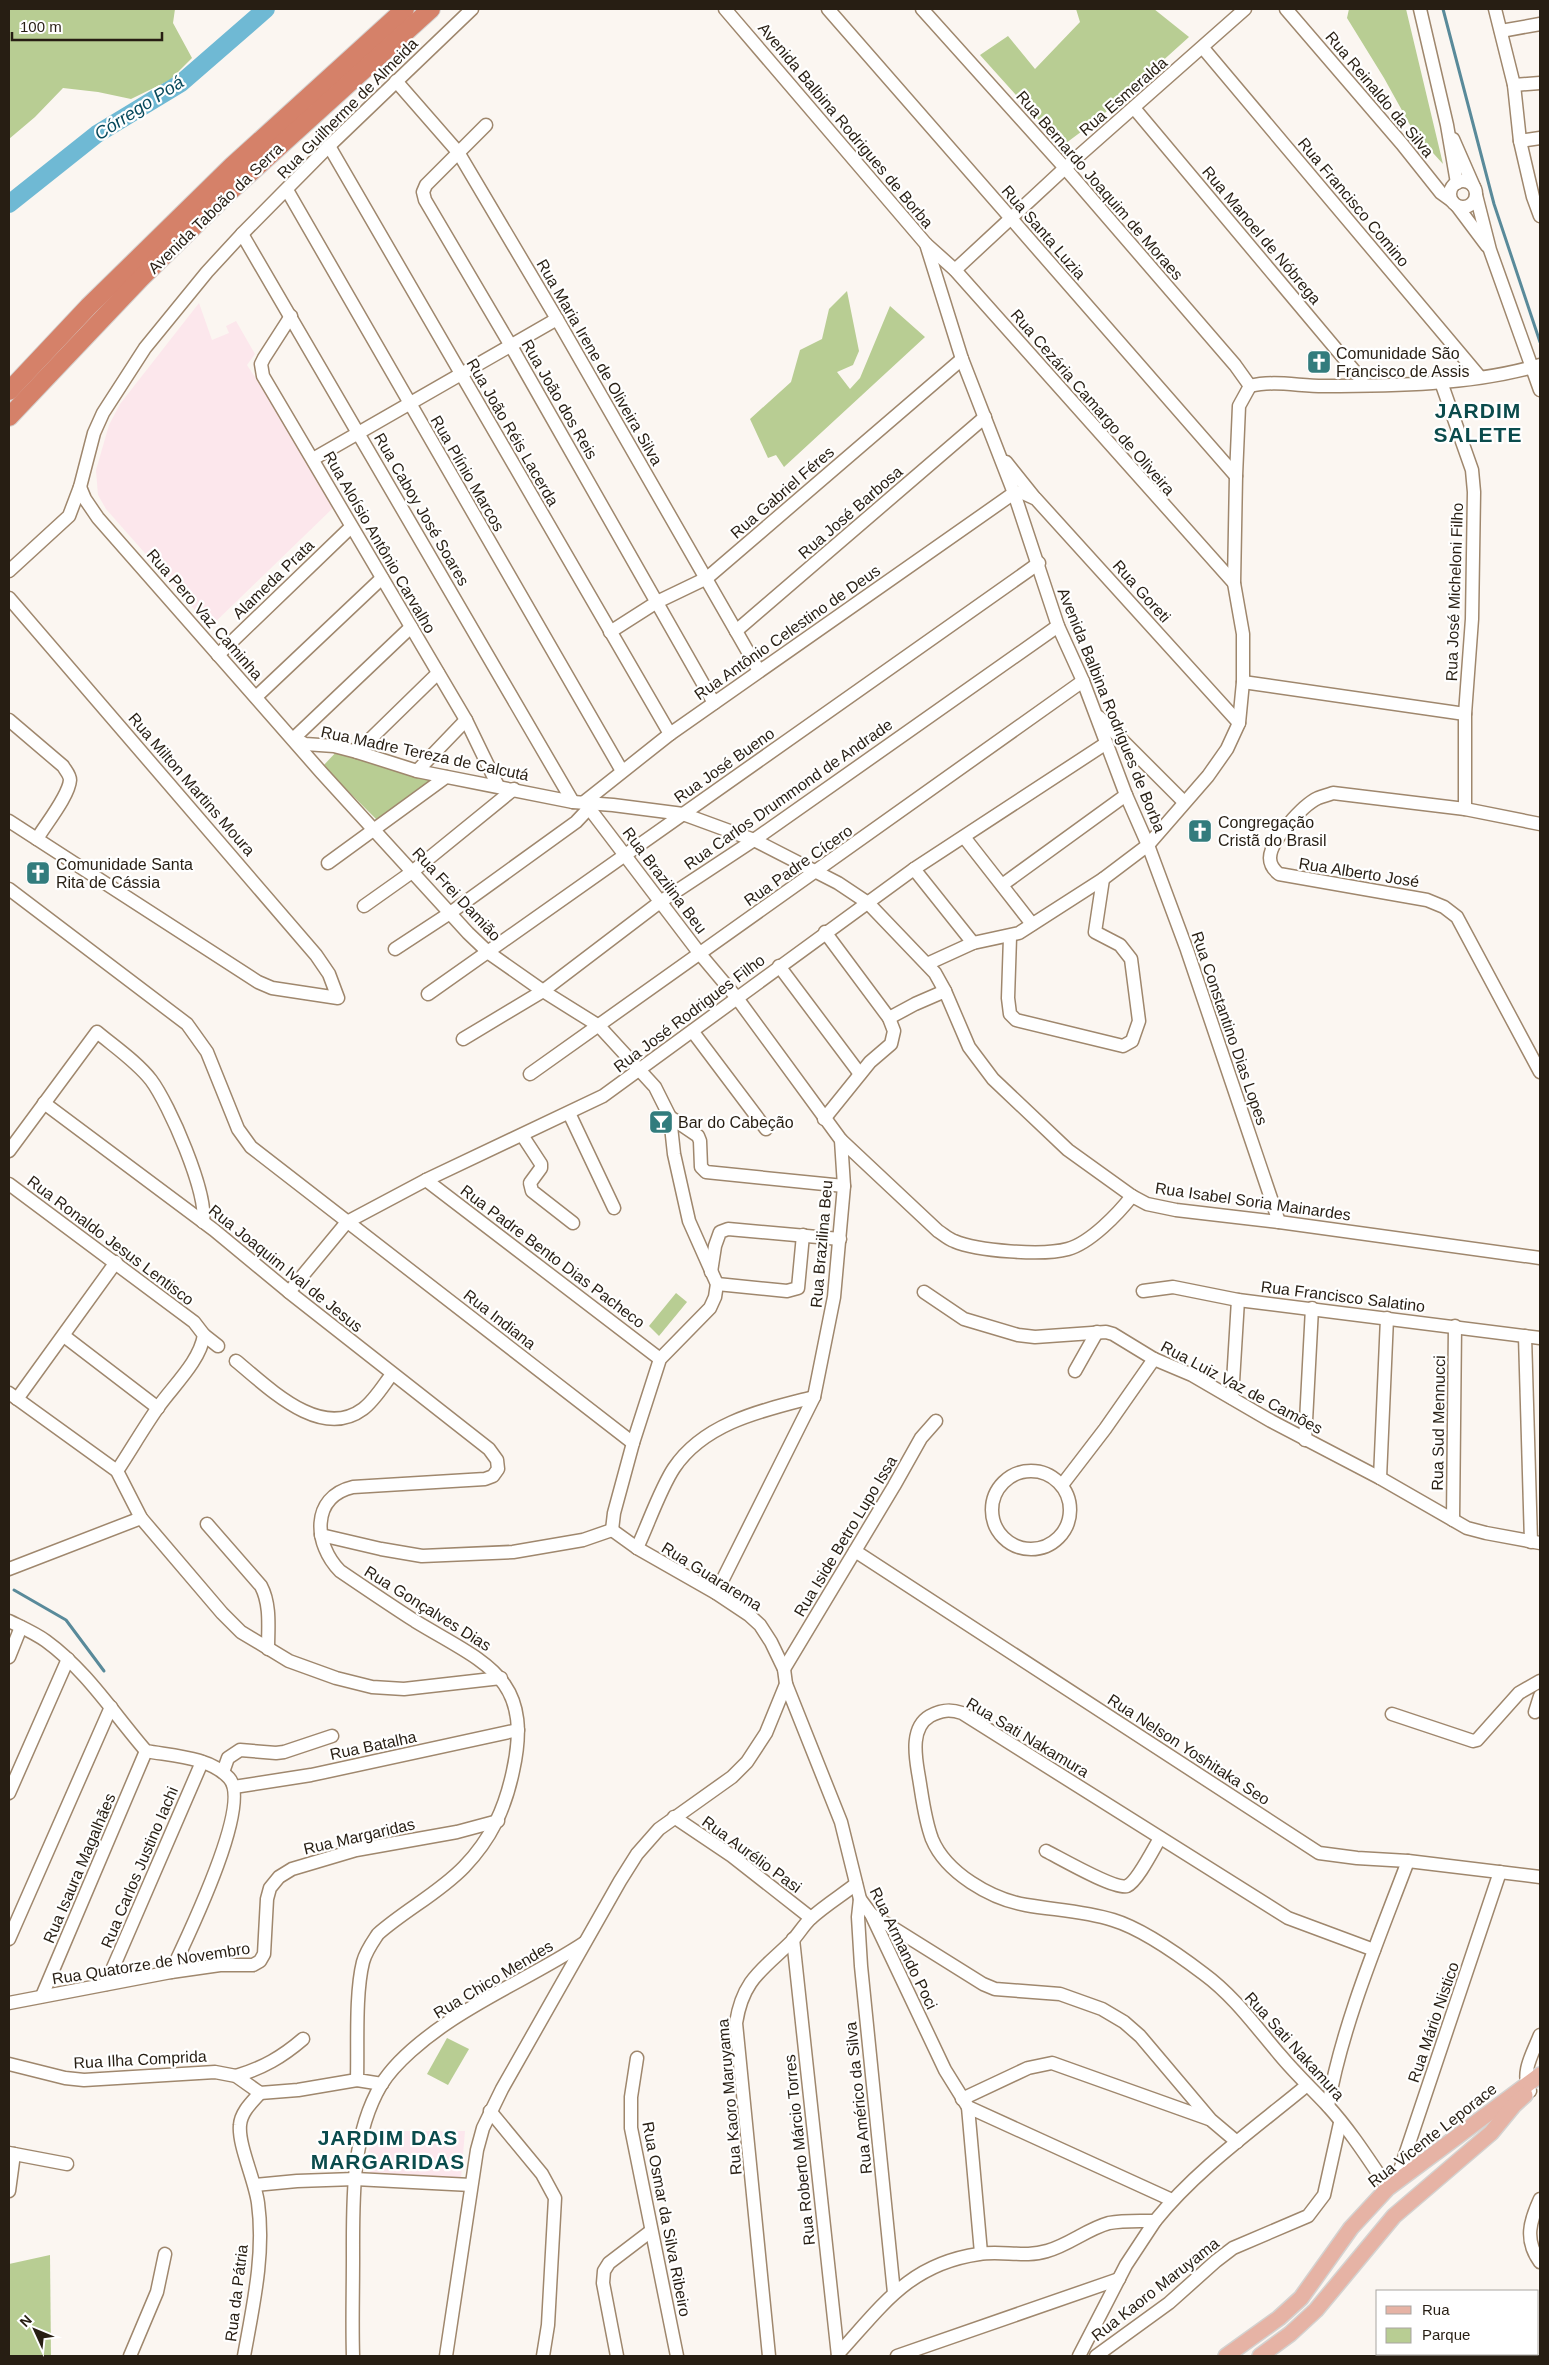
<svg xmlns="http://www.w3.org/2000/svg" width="1549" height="2365" viewBox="0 0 1549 2365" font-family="Arial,sans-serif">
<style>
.industrial{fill:#fce7ec}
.medical{fill:#fce7ed}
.green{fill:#b8cd93}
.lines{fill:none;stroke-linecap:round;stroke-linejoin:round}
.stream{stroke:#598a9a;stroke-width:3}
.river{stroke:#6fb9d4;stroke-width:18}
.minor-casing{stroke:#9f876d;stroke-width:15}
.major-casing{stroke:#d4d2d0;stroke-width:18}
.highway-casing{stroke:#d4d2d0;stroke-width:20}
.minor{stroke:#fff;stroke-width:12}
.major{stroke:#e6b3a5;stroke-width:15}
.highway{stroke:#d58169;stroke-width:18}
.labels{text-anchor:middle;stroke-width:4.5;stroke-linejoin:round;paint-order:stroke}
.street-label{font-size:16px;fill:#271e13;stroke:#fff}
.poi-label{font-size:16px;fill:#271e13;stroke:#fff;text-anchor:start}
.water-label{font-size:18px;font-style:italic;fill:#07495c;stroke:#fff}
.district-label{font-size:21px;font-weight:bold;letter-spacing:1px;fill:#0a4b4c;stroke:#fff}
</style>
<rect width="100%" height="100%" fill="#fbf6f1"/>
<polygon class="industrial" points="199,303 212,340 229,333 226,326 236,321 255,354 247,365 264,391 333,508 210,627 106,509 98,495 96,470 109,425 120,404"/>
<polygon class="medical" points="372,2131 465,2131 461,2179 372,2175 366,2166"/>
<g class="green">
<polygon points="9,9 175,9 173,23 192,58 170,80 131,99 98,92 63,88 35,117 9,139"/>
<polygon points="1076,9 1154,9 1189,37 1097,120 1062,146 980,55 1008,36 1035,69 1080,22"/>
<polygon points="1349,9 1406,9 1443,164 1414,132 1384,78 1347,18"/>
<polygon points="847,291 859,351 853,365 837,372 850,389 860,378 890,306 925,337 784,467 776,455 768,458 750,419 791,382 800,350 822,339 829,309"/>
<polygon points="339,749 432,781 377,820 323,766"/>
<polygon points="676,1293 687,1302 659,1336 649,1326"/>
<polygon points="447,2038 469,2049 448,2085 427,2074"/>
<polygon points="50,2255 51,2356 9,2356 9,2264"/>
</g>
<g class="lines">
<g class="stream">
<polyline points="1443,9 1494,204 1540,342"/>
<polyline points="14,1590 66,1620 104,1671"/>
</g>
<polyline class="river" points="9,204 97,134 181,83 266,9"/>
<defs>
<g id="minor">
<polyline points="725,9 926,244 962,359 1014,493 1058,626 1083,681 1126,795 1148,845 1187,950 1279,1222"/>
<polyline points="828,9 1236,476"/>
<polyline points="922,9 1065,168 1235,365 1250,386"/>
<polyline points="1286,9 1402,144 1441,193 1452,201"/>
<polyline points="1420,9 1447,125 1457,183"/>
<polyline points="1495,9 1514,85 1520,141 1533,197 1540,216"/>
<polyline points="1501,31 1540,24"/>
<polyline points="1203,48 1480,377"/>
<polyline points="396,81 458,152 557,319 759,671"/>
<polyline points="1514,85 1540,83"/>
<polyline points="1134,108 1357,374 1363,384"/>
<polyline points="486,125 426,185 423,192 425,200 511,346 714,703"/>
<polyline points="1453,139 1474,187"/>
<polyline points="1520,141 1540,138"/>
<polyline points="329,146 670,734"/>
<circle cx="1463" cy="194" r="13"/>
<polyline points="287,190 622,771"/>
<polyline points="1476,195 1490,250 1540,390"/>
<polyline points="1457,206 1487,246"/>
<polyline points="242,234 573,802"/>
<polyline points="926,244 955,270 1234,583"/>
<polyline points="955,270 1065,168 1245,9"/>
<polyline points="291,316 264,358 261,364 263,376 466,720 498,786"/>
<polyline points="1441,382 1472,470 1474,492 1472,619 1465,714 1465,809"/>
<path d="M1250 386C1273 380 1299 386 1323 386 1392 386 1473 385 1540 365"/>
<polyline points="313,459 557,319"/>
<polyline points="1006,462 1034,497"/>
<polyline points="80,487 85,499 98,518 321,772 468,933 489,953 543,991 599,1026 655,1087 670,1117 674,1154 689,1221 717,1284 715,1297 710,1308 660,1359 633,1443 614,1513 612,1530"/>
<polyline points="9,571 69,516 80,487 94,433 103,413 145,348 207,272 242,234 329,146 472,9"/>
<polyline points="9,598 316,955 329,974 338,998 272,988 258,982 9,821"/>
<polyline points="736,631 985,417"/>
<polyline points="610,632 657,602 707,578 962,359"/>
<polyline points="218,655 351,527"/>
<polyline points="1243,682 1465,714"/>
<polyline points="256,697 382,578"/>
<polyline points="1099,717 1184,802"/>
<path d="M9 720 63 766C66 771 70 775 70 780 69 796 45 825 37 839"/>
<polyline points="294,738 305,744 334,746 357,752 417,771 573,802 613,805 683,814 754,840 838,883 868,903 935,973 945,991 969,1047 993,1079 1068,1150 1132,1196 1147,1204 1176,1210 1279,1222 1540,1258"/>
<polyline points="294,738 411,627"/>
<polyline points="357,752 438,673"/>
<polyline points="417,771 466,720"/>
<polyline points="583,803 670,734 1014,493 1023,493 1036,499 1239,723"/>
<polyline points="589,808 700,954 737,998 841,1140 844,1186 834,1297 814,1397 716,1593"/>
<path d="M1540 824 1465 809 1333 793C1328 795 1323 796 1318 798 1303 805 1270 841 1270 858 1270 865 1274 870 1279 874L1427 900 1444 907 1457 917 1540 1072"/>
<polyline points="964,837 1032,924"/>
<polyline points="328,863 446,777"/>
<polyline points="914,869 973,943"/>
<polyline points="1002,885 1126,795"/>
<polyline points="9,889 187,1024 207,1052 238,1129 251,1147 633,1443"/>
<polyline points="364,906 412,872 514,789"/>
<polyline points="1010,937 1008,998 1010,1014 1016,1020 1123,1046 1132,1041 1139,1021 1131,959 1120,945 1095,932 1103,879"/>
<polyline points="395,949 450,913 576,822 593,804"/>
<polyline points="927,964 973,943 1019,933 1103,879 1148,845 1208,776 1227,749 1239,723 1243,682 1243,634 1234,583 1236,476 1239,406 1250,386"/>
<polyline points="779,966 860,1074"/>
<polyline points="428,994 1039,563"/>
<polyline points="889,1018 915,1004 945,991"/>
<polyline points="693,1032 766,1129"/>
<polyline points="463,1039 543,991 660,902 754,840 1058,626"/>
<polyline points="530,1074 1083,681"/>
<path d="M44 1103 214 1230 289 1292 489 1449 497 1460 498 1469 493 1476 485 1479 353 1487C310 1497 314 1545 340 1571 365 1588 390 1605 415 1621 484 1663 534 1676 513 1771 505 1809 491 1839 464 1867 439 1893 405 1910 378 1934 372 1943 366 1951 363 1962 355 1994 358 2045 357 2080L382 2084"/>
<polyline points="569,1113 614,1208"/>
<polyline points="670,1117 698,1136 700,1141 701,1167 706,1172 844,1186"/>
<polyline points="824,1119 870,1062 891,1044 894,1031 889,1018 825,932"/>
<polyline points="522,1135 541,1164 541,1168 530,1183 532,1191 573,1223"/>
<path d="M841 1140 938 1231C943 1234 948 1239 954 1241 977 1251 1043 1256 1068 1249 1090 1243 1118 1214 1132 1196"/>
<path d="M9 1151 97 1032C115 1047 137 1062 151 1080 169 1104 208 1193 203 1222"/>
<polyline points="426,1180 660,1359"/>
<path d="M9 1184 194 1322 204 1335C200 1361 174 1385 159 1406 144 1427 131 1450 117 1471"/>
<polyline points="711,1272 715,1246 720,1232 728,1229 840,1239"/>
<polyline points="717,1284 787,1291 798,1288 803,1235"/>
<polyline points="1143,1291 1173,1287 1238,1300 1540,1338"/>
<polyline points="289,1292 347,1222 426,1180 603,1096 914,869 1105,744"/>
<polyline points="924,1292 964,1319 1018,1335 1035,1337 1106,1332 1113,1334 1154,1359 1192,1375 1271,1421 1380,1478 1467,1528 1486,1533 1540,1543"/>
<polyline points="204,1335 218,1346"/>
<polyline points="64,1336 158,1408"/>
<polyline points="1525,1336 1531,1542"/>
<path d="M236 1361C267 1386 320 1441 363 1409 374 1401 383 1386 392 1374"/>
<polyline points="1075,1371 1097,1332"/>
<polyline points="9,1393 117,1471 141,1518 222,1613 241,1632 289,1661 336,1678 372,1687 404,1689 501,1678"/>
<polyline points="1232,1398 1238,1300"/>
<polyline points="17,1399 116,1262"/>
<polyline points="1305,1440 1312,1308"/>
<circle cx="1031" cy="1510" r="39"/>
<polyline points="1380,1478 1387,1318"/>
<polyline points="1062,1485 1105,1429 1154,1359"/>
<polyline points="1453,1520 1455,1326"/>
<path d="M207 1524 261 1586C271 1605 268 1628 268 1649"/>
<polyline points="321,1535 381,1549 422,1556 513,1552 583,1540 612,1530"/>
<path d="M637 1548C648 1525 660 1489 674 1468 705 1422 764 1410 814 1397"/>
<polyline points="855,1551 1319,1853 1357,1858 1408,1861 1540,1877"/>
<polyline points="9,1569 141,1518"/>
<path d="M9 1621C21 1627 35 1633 46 1641 86 1670 114 1714 146 1751 173 1756 210 1757 229 1778 253 1804 185 1942 171 1972"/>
<polyline points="9,1657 21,1627"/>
<polyline points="784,1669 894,1486 921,1438 936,1421"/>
<polyline points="786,1684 841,1822 860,1899 871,1914 945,2070 968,2107 1172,2200"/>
<polyline points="1535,1712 1540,1696"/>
<polyline points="1392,1714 1473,1741 1477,1740 1519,1693 1540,1681"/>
<polyline points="223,1772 228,1758 240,1750 276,1753 284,1752 332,1736"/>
<polyline points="234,1787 311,1775 518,1730"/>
<polyline points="9,1793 68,1659"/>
<polyline points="674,1817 732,1856 811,1918"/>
<path d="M1046 1851C1060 1858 1115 1890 1127 1886 1137 1882 1154 1848 1160 1838"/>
<polyline points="860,1899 858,1917 861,1966 894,2293"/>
<polyline points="871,1914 983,1984 995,1989 1060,1994 1102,2009 1124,2022 1140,2036 1211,2120 1237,2142"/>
<polyline points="9,1939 111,1707"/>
<polyline points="793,1939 838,2356"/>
<path d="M1374 1950 1288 1918 962 1713C950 1709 941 1710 930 1716 911 1727 915 1754 918 1772 922 1794 924 1818 932 1839 946 1873 991 1899 1026 1905 1055 1910 1085 1911 1113 1920 1143 1929 1179 1955 1204 1974 1234 1996 1256 2027 1280 2055 1295 2073 1311 2088 1327 2105 1350 2130 1369 2160 1388 2188"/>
<polyline points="106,1984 202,1762"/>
<polyline points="42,1996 146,1751"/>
<polyline points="9,2003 171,1972 220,1965 253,1965 260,1961 264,1954 267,1899 270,1888 279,1877 292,1869 356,1850 457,1832 498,1821"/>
<polyline points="637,2058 631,2097 631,2128 677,2356"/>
<polyline points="9,2064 65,2078 84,2080 215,2072 236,2076 260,2093 298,2090 357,2080"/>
<path d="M236 2076C263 2068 282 2057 303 2039"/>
<path d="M1530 2091C1520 2073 1533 2053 1540 2035"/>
<polyline points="962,2099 1028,2068 1052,2063 1209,2119"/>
<path d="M1328 2106C1342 2025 1379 1938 1408 1861"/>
<polyline points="968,2107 981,2253"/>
<polyline points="490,2111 542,2174 555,2198 548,2325 543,2356"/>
<polyline points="9,2153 67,2164"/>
<polyline points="1396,2182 1500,1872"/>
<polyline points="255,2185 297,2181 355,2179 471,2185"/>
<polyline points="9,2191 14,2154"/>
<path d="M1540 2199C1530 2221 1524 2240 1540 2262"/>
<path d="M838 2354C882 2306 909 2264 979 2254 1001 2250 1025 2258 1047 2251 1069 2245 1087 2229 1109 2223 1124 2220 1140 2221 1155 2221 1197 2169 1254 2129 1306 2086"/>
<polyline points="130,2356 157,2292 165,2254"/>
<path d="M244 2356C253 2306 265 2254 258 2203 255 2180 238 2145 240 2125 241 2112 252 2102 260 2093"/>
<path d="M353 2356C352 2324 353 2291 353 2258 353 2200 351 2136 381 2085 395 2062 425 2038 447 2023 491 1993 540 1972 584 1943"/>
<polyline points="446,2356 477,2150 483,2128 502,2089 620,1881 637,1854 659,1829 732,1777 747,1762 766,1733 786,1684 784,1669 771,1642 760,1625 749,1615 716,1593 637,1548 612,1530"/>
<polyline points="617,2356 603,2283 604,2271 609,2263 651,2231"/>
<path d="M769 2356 736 2023C743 1978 764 1969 793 1940 799 1933 804 1925 810 1919 824 1906 842 1895 856 1884"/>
<polyline points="897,2356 1119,2279"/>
<polyline points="1079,2356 1126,2265 1155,2221"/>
<polyline points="1096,2356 1169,2303 1216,2261 1233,2248 1308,2216 1324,2195 1340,2123"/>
<polyline points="1500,2356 1504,2354"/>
</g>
<g id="major">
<polyline points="1226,2356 1279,2318 1301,2298 1351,2228 1388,2188 1540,2075"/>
<polyline points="1260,2356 1290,2334 1316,2310 1394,2216 1491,2133 1514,2105 1525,2095"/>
</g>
<g id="highway">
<polyline points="9,391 88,307 232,166 405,9"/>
<polyline points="9,417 141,278 228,193 431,9"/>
</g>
</defs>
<use href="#minor" class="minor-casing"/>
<use href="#major" class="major-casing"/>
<use href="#highway" class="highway-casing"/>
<use href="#minor" class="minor"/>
<use href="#major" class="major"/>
<use href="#highway" class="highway"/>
</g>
<defs>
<symbol id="church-square" viewBox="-11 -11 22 22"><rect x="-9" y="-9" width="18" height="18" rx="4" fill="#327c7d" stroke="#fff"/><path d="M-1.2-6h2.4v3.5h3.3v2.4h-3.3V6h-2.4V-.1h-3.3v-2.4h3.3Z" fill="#fff"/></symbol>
<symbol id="bar-square" viewBox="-11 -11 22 22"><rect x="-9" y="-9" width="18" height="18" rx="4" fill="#327c7d" stroke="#fff"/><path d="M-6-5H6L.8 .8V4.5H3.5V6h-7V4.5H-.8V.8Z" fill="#fff"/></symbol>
</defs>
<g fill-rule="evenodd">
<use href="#church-square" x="1305" y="348" width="28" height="28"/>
<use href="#church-square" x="1186" y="817" width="28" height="28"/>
<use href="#church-square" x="24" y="859" width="28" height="28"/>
<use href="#bar-square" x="647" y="1108" width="28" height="28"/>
</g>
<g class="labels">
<g class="street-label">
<text transform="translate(1380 94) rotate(50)" y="6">Rua Reinaldo da Silva</text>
<text transform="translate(1123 96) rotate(-41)" y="6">Rua Esmeralda</text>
<text transform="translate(347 108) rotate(-45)" y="6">Rua Guilherme de Almeida</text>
<text transform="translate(846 125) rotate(50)" y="6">Avenida Balbina Rodrigues de Borba</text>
<text transform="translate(1100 185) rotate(49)" y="6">Rua Bernardo Joaquim de Moraes</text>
<text transform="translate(1354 202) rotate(50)" y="6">Rua Francisco Comino</text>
<text transform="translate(215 208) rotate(-44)" y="6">Avenida Taboão da Serra</text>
<text transform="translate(1044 232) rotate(49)" y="6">Rua Santa Luzia</text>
<text transform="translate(1262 235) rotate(50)" y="6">Rua Manoel de Nóbrega</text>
<text transform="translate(600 362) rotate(60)" y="6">Rua Maria Irene de Oliveira Silva</text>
<text transform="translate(560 399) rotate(60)" y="6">Rua João dos Reis</text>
<text transform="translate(1093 402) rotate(49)" y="6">Rua Cezária Camargo de Oliveira</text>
<text transform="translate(513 432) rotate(60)" y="6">Rua João Réis Lacerda</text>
<text transform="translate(468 473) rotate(60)" y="6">Rua Plínio Marcos</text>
<text transform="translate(782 492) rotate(-41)" y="6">Rua Gabriel Féres</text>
<text transform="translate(422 509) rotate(60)" y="6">Rua Caboy José Soares</text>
<text transform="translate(850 512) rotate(-41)" y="6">Rua José Barbosa</text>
<text transform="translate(380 542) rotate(60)" y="6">Rua Aloísio Antônio Carvalho</text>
<text transform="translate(273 579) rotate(-44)" y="6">Alameda Prata</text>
<text transform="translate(1142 591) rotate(48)" y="6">Rua Goreti</text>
<text transform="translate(1454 592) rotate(-88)" y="6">Rua José Micheloni Filho</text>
<text transform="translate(205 614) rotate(49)" y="6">Rua Pero Vaz Caminha</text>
<text transform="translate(787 632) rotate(-35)" y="6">Rua Antônio Celestino de Deus</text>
<text transform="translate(1112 710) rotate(68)" y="6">Avenida Balbina Rodrigues de Borba</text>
<text transform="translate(425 753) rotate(12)" y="6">Rua Madre Tereza de Calcutá</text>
<text transform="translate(724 765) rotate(-35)" y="6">Rua José Bueno</text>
<text transform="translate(192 784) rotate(49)" y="6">Rua Milton Martins Moura</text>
<text transform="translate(788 794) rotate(-35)" y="6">Rua Carlos Drummond de Andrade</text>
<text transform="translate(798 865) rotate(-35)" y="6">Rua Padre Cícero</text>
<text transform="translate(1359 872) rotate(9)" y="6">Rua Alberto José</text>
<text transform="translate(665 880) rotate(53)" y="6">Rua Brazilina Beu</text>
<text transform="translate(457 894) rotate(47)" y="6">Rua Frei Damião</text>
<text transform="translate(689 1013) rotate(-37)" y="6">Rua José Rodrigues Filho</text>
<text transform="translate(1230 1028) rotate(71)" y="6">Rua Constantino Dias Lopes</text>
<text transform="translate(1253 1201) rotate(8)" y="6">Rua Isabel Soria Mainardes</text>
<text transform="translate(111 1240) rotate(37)" y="6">Rua Ronaldo Jesus Lentisco</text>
<text transform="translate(821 1244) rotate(-85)" y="6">Rua Brazilina Beu</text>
<text transform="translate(553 1256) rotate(37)" y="6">Rua Padre Bento Dias Pacheco</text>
<text transform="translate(286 1268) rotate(39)" y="6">Rua Joaquim Ival de Jesus</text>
<text transform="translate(1343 1296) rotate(7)" y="6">Rua Francisco Salatino</text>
<text transform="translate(500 1319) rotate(38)" y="6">Rua Indiana</text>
<text transform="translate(1242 1387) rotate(28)" y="6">Rua Luiz Vaz de Camões</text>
<text transform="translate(1438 1423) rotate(-89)" y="6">Rua Sud Mennucci</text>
<text transform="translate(845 1536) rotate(-59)" y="6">Rua Iside Betro Lupo Issa</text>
<text transform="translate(712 1576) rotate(32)" y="6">Rua Guararema</text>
<text transform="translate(428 1608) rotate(32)" y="6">Rua Gonçalves Dias</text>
<text transform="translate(1028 1737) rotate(31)" y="6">Rua Sati Nakamura</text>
<text transform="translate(373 1745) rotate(-12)" y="6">Rua Batalha</text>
<text transform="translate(1189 1749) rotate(33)" y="6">Rua Nelson Yoshitaka Seo</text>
<text transform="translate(359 1836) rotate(-13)" y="6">Rua Margaridas</text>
<text transform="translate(752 1854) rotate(36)" y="6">Rua Aurélio Pasi</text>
<text transform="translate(139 1867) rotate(-67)" y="6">Rua Carlos Justino Iachi</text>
<text transform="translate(79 1868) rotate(-67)" y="6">Rua Isaura Magalhães</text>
<text transform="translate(904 1948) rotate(64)" y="6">Rua Armando Poci</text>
<text transform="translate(151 1963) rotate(-9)" y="6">Rua Quatorze de Novembro</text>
<text transform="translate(493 1979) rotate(-31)" y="6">Rua Chico Mendes</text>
<text transform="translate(1433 2022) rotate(-71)" y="6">Rua Mário Nistico</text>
<text transform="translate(1295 2046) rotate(48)" y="6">Rua Sati Nakamura</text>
<text transform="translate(140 2059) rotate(-3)" y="6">Rua Ilha Comprida</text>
<text transform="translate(729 2097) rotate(-95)" y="6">Rua Kaoro Maruyama</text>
<text transform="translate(858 2098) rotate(-96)" y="6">Rua Américo da Silva</text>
<text transform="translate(1432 2135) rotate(-38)" y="6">Rua Vicente Leporace</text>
<text transform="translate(799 2150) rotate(-96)" y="6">Rua Roberto Márcio Torres</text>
<text transform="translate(667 2219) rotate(79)" y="6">Rua Osmar da Silva Ribeiro</text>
<text transform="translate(1155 2289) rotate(-38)" y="6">Rua Kaoro Maruyama</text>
<text transform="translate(236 2293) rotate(-83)" y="6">Rua da Pátria</text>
</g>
<g class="poi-label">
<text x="1336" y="359">Comunidade São<tspan x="1336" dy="18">Francisco de Assis</tspan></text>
<text x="1218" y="828">Congregação<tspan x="1218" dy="18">Cristã do Brasil</tspan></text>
<text x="56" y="870">Comunidade Santa<tspan x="56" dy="18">Rita de Cássia</tspan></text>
<text x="678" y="1128">Bar do Cabeção</text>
</g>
<g class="water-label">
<text transform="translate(139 108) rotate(-33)" y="6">Córrego Poá</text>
</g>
<g class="district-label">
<text x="1478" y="418">JARDIM<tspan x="1478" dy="24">SALETE</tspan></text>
<text x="388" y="2145">JARDIM DAS<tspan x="388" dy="24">MARGARIDAS</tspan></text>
</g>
</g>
<rect width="1549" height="2365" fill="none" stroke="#271e13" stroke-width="20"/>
<rect x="1376" y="2290" width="162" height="65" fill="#ffffff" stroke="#a9a5a1"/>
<rect x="1386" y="2306" width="25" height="8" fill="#e6b3a5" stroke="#a9a5a1"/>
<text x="1422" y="2315" font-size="15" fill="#271e13">Rua</text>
<rect x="1386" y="2328" width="25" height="15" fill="#b8cd93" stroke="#a9a5a1"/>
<text x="1422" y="2340" font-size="15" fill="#271e13">Parque</text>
<g transform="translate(35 2330) rotate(314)" stroke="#ffffff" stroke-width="4" paint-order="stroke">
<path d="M0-4L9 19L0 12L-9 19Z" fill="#271e13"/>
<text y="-8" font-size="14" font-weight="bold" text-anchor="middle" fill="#271e13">N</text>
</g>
<path d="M12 32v8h150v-8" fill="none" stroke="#271e13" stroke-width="2.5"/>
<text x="20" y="32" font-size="15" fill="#271e13" stroke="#ffffff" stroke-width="4" paint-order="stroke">100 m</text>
</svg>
